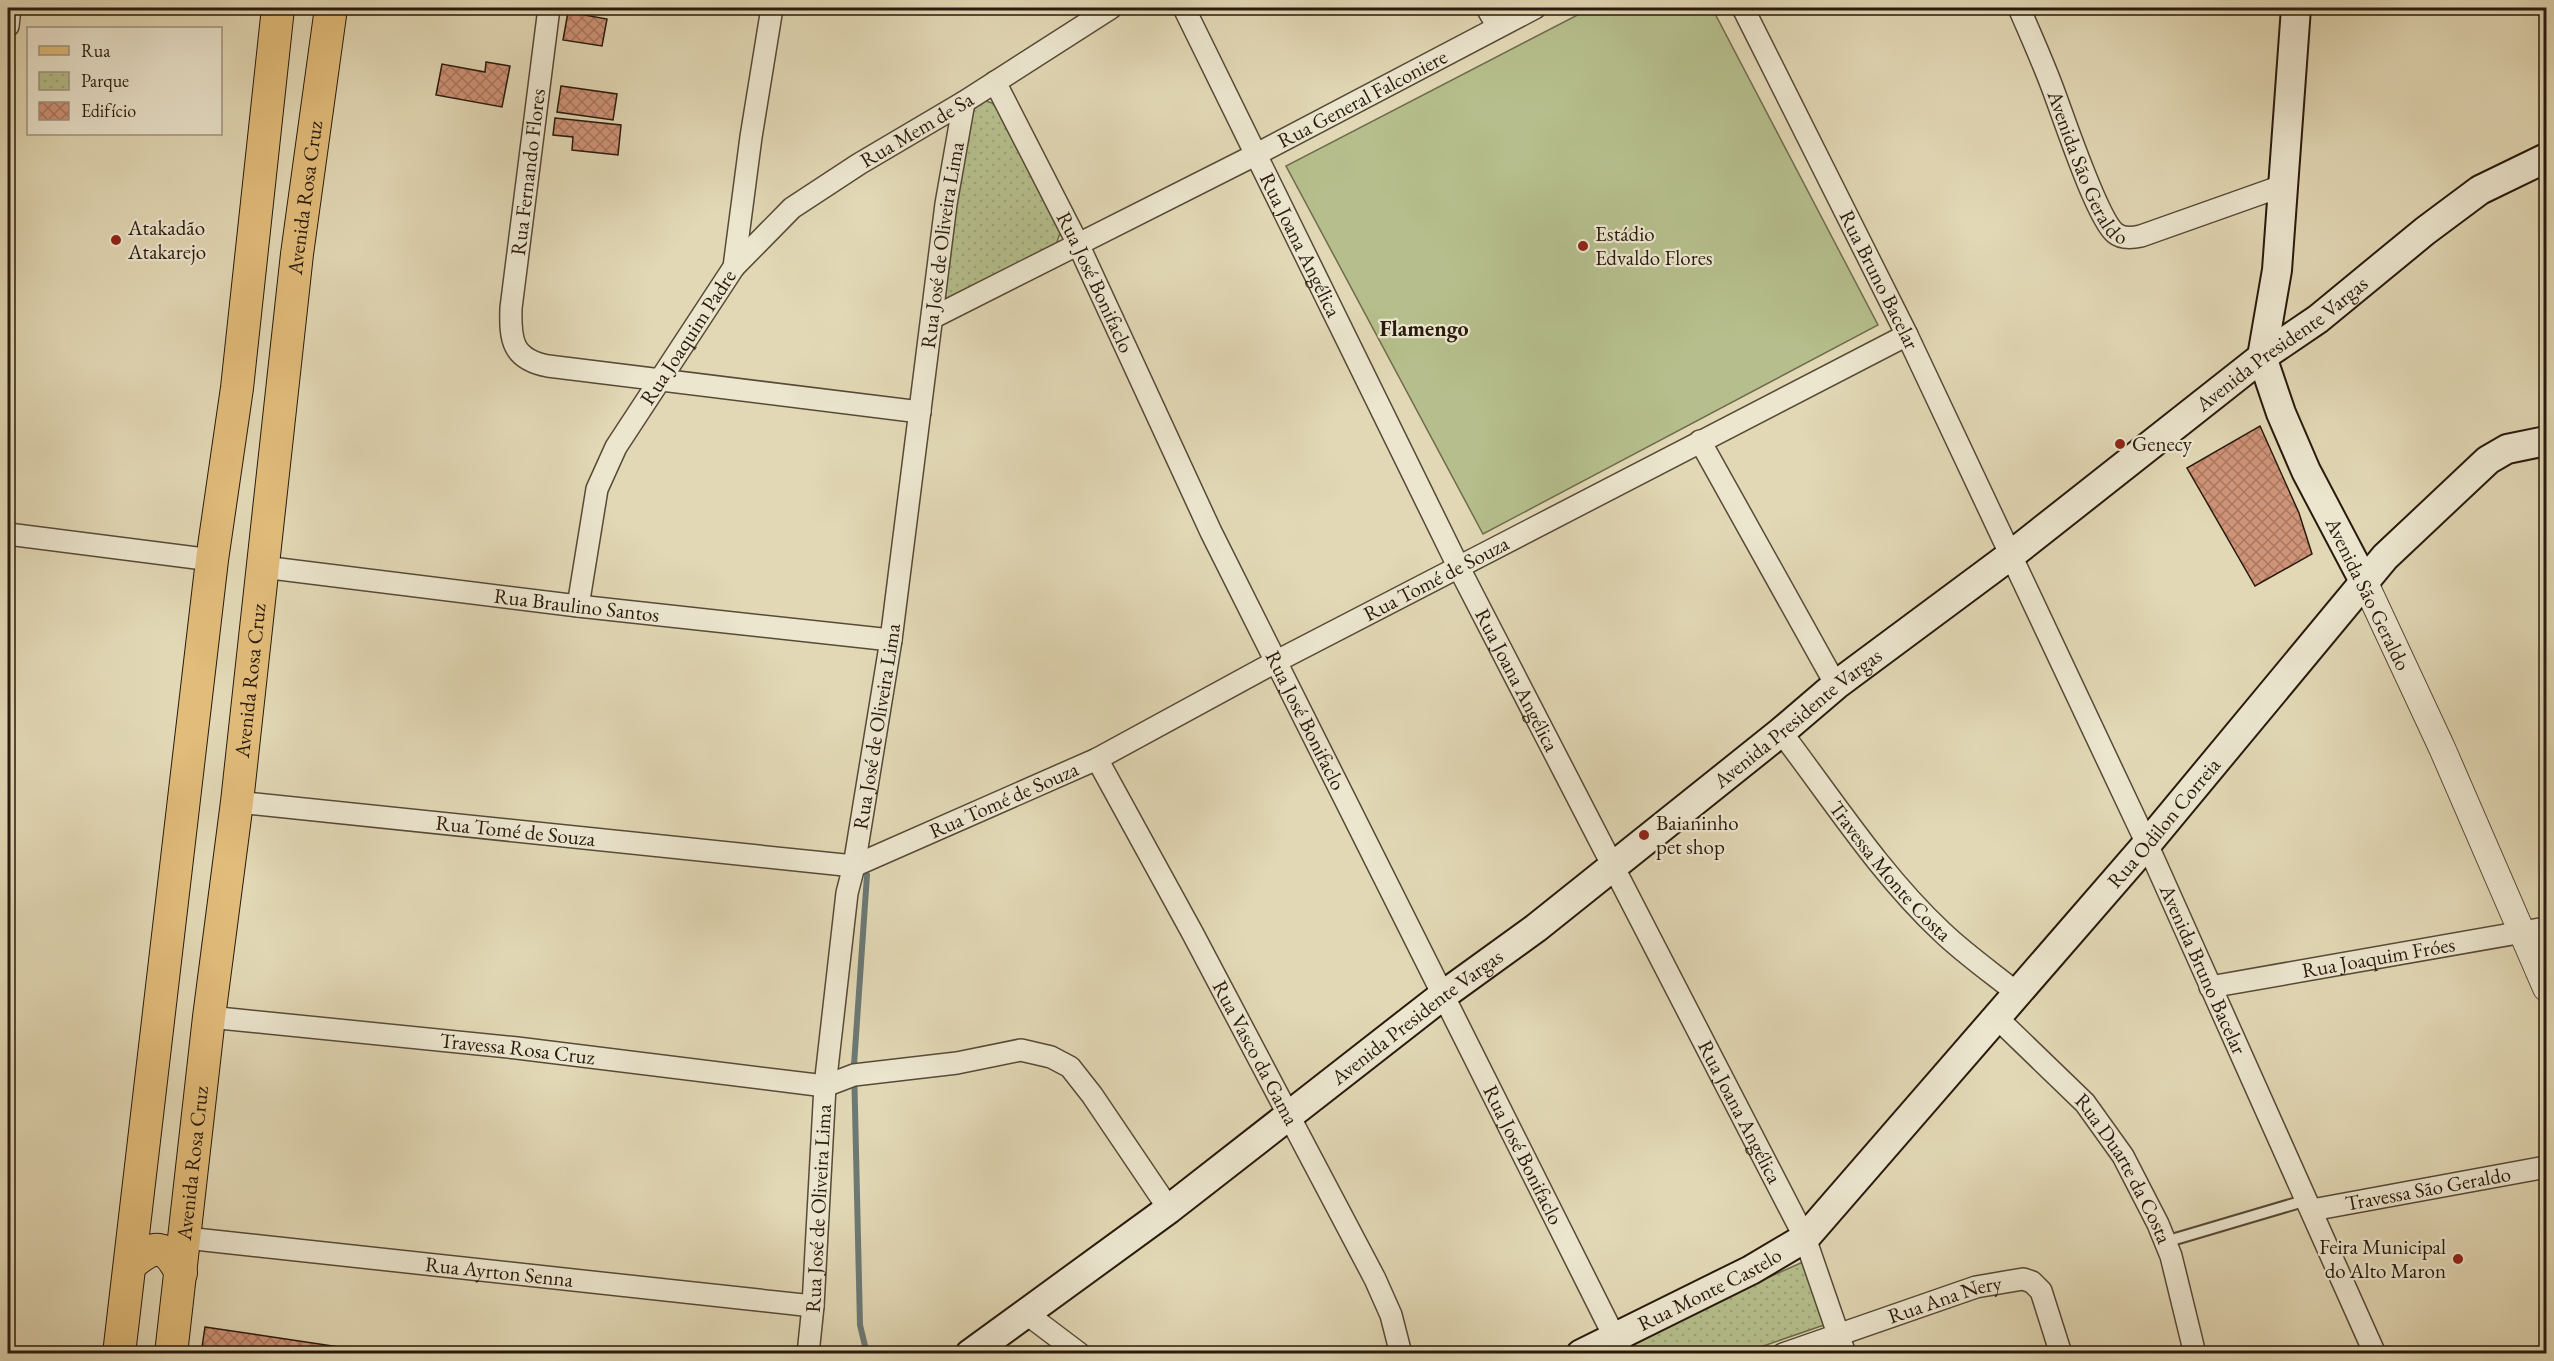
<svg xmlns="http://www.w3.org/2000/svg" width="2554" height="1361" viewBox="0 0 2554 1361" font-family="'EB Garamond',serif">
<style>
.grass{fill:#b5be8c;stroke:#6f6c4c;stroke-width:1.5}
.park{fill:url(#park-dots);stroke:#6f6c4c;stroke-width:1.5}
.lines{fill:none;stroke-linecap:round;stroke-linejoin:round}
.stream{stroke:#6c7974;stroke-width:6}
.building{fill:url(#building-cross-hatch);stroke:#291a0d;stroke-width:1.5}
.service-casing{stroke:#574a37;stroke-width:14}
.minor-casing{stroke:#574a37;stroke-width:24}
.tertiary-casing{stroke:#574a37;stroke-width:28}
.secondary-casing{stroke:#291a0d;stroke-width:32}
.primary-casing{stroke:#291a0d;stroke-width:34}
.service{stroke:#ece6cf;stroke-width:10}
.minor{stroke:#ece6cf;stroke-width:21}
.tertiary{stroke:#ece6cf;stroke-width:26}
.secondary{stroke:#ece6cf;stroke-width:28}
.primary{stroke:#e1bc7a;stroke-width:32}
.poi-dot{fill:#8f2418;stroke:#ece6cf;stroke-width:2}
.labels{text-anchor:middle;stroke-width:4.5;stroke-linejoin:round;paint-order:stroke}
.street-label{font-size:21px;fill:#291a0d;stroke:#ece6cf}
.poi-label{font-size:21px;fill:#291a0d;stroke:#ece6cf;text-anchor:start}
.neighbourhood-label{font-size:22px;font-weight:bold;fill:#291a0d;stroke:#ece6cf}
</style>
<defs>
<pattern id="park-dots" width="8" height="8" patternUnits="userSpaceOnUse" patternTransform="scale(1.5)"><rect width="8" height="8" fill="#b5be8c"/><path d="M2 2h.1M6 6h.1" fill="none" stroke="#9ca378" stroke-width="1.8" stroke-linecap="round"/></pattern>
<pattern id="building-cross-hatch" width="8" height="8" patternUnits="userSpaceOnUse" patternTransform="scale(1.5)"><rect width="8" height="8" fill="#cf9377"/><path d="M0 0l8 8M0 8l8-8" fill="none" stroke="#a87760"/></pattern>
</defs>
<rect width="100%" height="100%" fill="#e2d8b5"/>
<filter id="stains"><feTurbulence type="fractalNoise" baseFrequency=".00333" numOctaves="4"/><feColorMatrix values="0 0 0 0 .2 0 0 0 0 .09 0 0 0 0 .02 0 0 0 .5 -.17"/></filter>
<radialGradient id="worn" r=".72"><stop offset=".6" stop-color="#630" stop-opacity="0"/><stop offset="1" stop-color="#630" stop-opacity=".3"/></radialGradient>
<polygon class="grass" points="1591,8 1712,8 1878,325 1483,534 1286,166"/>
<g class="park">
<polygon points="983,100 995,104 1054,213 1060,233 1055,248 944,301 945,277 968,115"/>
<polygon points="1805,1261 1827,1324 1743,1353 1639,1353 1632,1339"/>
</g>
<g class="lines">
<polyline class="stream" points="867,1354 860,1325 854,1065 867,875"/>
</g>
<g class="building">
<polygon points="568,12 607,19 602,46 563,40"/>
<polygon points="486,62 510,66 502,107 436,95 442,64 485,72"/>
<polygon points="561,86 617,94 613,120 557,112"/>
<polygon points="555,118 621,125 618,155 572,150 573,137 553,135"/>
<polygon points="2260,426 2299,513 2312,554 2255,586 2187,468"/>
<polygon points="8,934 13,935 10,966 8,966"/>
<polygon points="205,1327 386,1354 201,1354"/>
</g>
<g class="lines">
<defs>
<polyline id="service" points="2165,1242 2307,1200"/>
<g id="minor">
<path d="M549 8 511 308C510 340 512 359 548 366L920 412"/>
<path id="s1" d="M1184 8 1459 568 1805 1238 1845 1354"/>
<polyline points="1487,8 1498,27"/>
<path id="s2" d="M1743 8 1907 335 2147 844 2375 1354"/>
<path id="s3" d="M2019 8C2030 33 2041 58 2051 84 2062 112 2096 217 2115 233 2122 239 2132 238 2141 236L2282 186"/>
<polyline points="8,26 10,8"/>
<path id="s4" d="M995 82 1078 244 1211 532 1623 1354"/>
<path id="s5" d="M734 267 792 208 859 164 964 102 1111 8"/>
<path id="s6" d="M932 318 1255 155 1535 8"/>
<polyline points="1700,441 1836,685"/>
<polyline points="8,534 212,560"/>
<path id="s7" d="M263 567 578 606 891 640"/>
<path id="s8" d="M578 606 597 489 616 447 734 267 751 137 772 8"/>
<path id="s9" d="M1781 732C1833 800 1880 874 1942 932 1965 954 1992 973 2017 993"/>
<path id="s10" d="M1097 759 1193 934 1375 1279 1391 1315 1401 1354"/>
<path id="s11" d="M237 802 854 866 1097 759 1277 661 1907 335"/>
<path id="s12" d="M2210 987 2546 928"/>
<path id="s13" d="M209 1017 517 1048 825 1086 854 1075 957 1063 1021 1050 1051 1057 1070 1067 1092 1095 1169 1209"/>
<path id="s14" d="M1996 1017 2085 1103 2123 1156 2158 1224 2171 1256 2195 1354"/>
<path id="s15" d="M2312 1210 2546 1167"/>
<path id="s16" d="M186 1238 813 1306"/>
<polyline points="1027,1314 1080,1354"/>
<path id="s17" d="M808 1354 813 1306 825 1086 847 893 854 866 891 640 946 204 964 102"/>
<path id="s18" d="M1783 1354 1976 1287 2023 1279 2032 1282 2041 1291 2061 1354"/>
</g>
<polyline id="tertiary" points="2365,583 2442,748 2546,988"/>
<g id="secondary">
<polyline points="2296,8 2277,270 2262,357 2281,413 2306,471 2365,583"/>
<path id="s19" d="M970 1354 1169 1209 1442 996 1536 928 1781 732 1836 685 2011 555 2262 357 2318 319 2425 231 2480 190 2546 158"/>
<path id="s20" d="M1581 1354 1751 1270 1805 1238 2147 844 2385 557 2488 460 2507 449 2546 441"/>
</g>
<g id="primary">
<path d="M130 1265C154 1244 166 1243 181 1273"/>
<polyline points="119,1354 212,560 237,388 278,8"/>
<path id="s21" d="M171 1354 209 1017 237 802 297 254 331 8"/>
</g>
</defs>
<use href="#service" class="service-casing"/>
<use href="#minor" class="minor-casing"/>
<use href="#tertiary" class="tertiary-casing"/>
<use href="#secondary" class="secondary-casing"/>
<use href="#primary" class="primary-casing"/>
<use href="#service" class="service"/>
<use href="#minor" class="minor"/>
<use href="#tertiary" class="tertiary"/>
<use href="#secondary" class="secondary"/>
<use href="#primary" class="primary"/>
</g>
<g class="poi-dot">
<circle cx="116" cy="240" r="6"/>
<circle cx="1583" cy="246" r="6"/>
<circle cx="2120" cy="444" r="6"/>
<circle cx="1644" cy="835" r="6"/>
<circle cx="2458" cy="1259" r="6"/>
</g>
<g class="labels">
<g class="street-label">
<text dy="7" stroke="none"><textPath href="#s6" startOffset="483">Rua General Falconiere</textPath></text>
<text dy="7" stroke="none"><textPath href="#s5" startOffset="230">Rua Mem de Sa</textPath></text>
<text dy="7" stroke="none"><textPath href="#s3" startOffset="174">Avenida São Geraldo</textPath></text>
<text transform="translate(528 172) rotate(-83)" y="7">Rua Fernando Flores</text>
<text dy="7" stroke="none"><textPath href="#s21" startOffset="1164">Avenida Rosa Cruz</textPath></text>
<text dy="7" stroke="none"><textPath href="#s1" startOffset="264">Rua Joana Angélica</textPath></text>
<text dy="7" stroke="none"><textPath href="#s17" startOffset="1118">Rua José de Oliveira Lima</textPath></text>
<text dy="7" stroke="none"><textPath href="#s2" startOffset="304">Rua Bruno Bacelar</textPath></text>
<text dy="7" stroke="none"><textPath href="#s4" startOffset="224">Rua José Bonifaclo</textPath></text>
<text dy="7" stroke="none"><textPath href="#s8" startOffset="296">Rua Joaquim Padre</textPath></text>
<text dy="7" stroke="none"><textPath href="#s19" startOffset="1656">Avenida Presidente Vargas</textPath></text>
<text dy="7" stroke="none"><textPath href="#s11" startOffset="1270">Rua Tomé de Souza</textPath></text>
<text transform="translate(2368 594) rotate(64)" y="7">Avenida São Geraldo</text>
<text dy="7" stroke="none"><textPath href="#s7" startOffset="316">Rua Braulino Santos</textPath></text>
<text dy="7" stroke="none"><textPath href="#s21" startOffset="678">Avenida Rosa Cruz</textPath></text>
<text dy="7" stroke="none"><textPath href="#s1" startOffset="750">Rua Joana Angélica</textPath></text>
<text dy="7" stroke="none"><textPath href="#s19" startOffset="1044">Avenida Presidente Vargas</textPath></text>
<text dy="7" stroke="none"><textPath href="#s4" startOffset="710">Rua José Bonifaclo</textPath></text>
<text dy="7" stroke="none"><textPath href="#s17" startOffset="632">Rua José de Oliveira Lima</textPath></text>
<text dy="7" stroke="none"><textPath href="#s11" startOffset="784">Rua Tomé de Souza</textPath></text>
<text dy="7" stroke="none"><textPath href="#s20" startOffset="801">Rua Odilon Correia</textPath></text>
<text dy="7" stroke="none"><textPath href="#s11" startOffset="280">Rua Tomé de Souza</textPath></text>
<text dy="7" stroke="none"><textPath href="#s9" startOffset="177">Travessa Monte Costa</textPath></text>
<text dy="7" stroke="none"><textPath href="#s12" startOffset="171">Rua Joaquim Fróes</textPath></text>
<text dy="7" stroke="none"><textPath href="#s2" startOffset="1066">Avenida Bruno Bacelar</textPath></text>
<text dy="7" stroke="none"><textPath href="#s19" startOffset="560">Avenida Presidente Vargas</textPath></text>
<text dy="7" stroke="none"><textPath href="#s13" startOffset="310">Travessa Rosa Cruz</textPath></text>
<text dy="7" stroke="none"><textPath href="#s10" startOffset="334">Rua Vasco da Gama</textPath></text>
<text dy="7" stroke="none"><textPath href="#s1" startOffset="1236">Rua Joana Angélica</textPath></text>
<text dy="7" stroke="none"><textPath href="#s4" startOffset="1196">Rua José Bonifaclo</textPath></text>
<text dy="7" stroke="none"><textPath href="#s21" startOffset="192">Avenida Rosa Cruz</textPath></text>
<text dy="7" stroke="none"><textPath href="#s14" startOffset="200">Rua Duarte da Costa</textPath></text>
<text dy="7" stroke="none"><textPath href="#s15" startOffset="118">Travessa São Geraldo</textPath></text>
<text dy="7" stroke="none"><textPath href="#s17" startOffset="146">Rua José de Oliveira Lima</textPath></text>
<text dy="7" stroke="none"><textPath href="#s16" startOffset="315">Rua Ayrton Senna</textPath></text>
<text dy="7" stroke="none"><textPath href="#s20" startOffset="144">Rua Monte Castelo</textPath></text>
<text dy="7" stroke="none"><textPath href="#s18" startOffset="171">Rua Ana Nery</textPath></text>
</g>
<g class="poi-label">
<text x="128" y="235">Atakadão<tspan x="128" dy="24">Atakarejo</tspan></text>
<text x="1595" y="241">Estádio<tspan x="1595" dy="24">Edvaldo Flores</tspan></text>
<text x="2132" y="451">Genecy</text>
<text x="1656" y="830">Baianinho<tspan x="1656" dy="24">pet shop</tspan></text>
<text x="2446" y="1254" text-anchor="end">Feira Municipal<tspan x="2446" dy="24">do Alto Maron</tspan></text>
</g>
<g class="neighbourhood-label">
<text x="1424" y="336">Flamengo</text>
</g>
</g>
<rect width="2554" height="1361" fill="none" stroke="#e2d8b5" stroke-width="30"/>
<rect x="9" y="9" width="2536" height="1343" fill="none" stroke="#291a0d" stroke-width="3"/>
<rect x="15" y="15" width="2524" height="1331" fill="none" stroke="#291a0d" stroke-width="1.5"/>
<rect x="27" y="27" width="195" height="108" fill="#ece6cf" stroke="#9e9481" stroke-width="1.5"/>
<rect x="39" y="46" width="30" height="9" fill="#e1bc7a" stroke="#9e9481" stroke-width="1.5"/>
<text x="81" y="57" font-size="18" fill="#291a0d">Rua</text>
<rect x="39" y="72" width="30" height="18" fill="url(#park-dots)" stroke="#9e9481" stroke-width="1.5"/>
<text x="81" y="87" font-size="18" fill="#291a0d">Parque</text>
<rect x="39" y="102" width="30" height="18" fill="url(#building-cross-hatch)" stroke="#9e9481" stroke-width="1.5"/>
<text x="81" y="117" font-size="18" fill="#291a0d">Edifício</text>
<rect width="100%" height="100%" filter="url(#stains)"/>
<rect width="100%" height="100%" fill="url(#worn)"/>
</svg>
